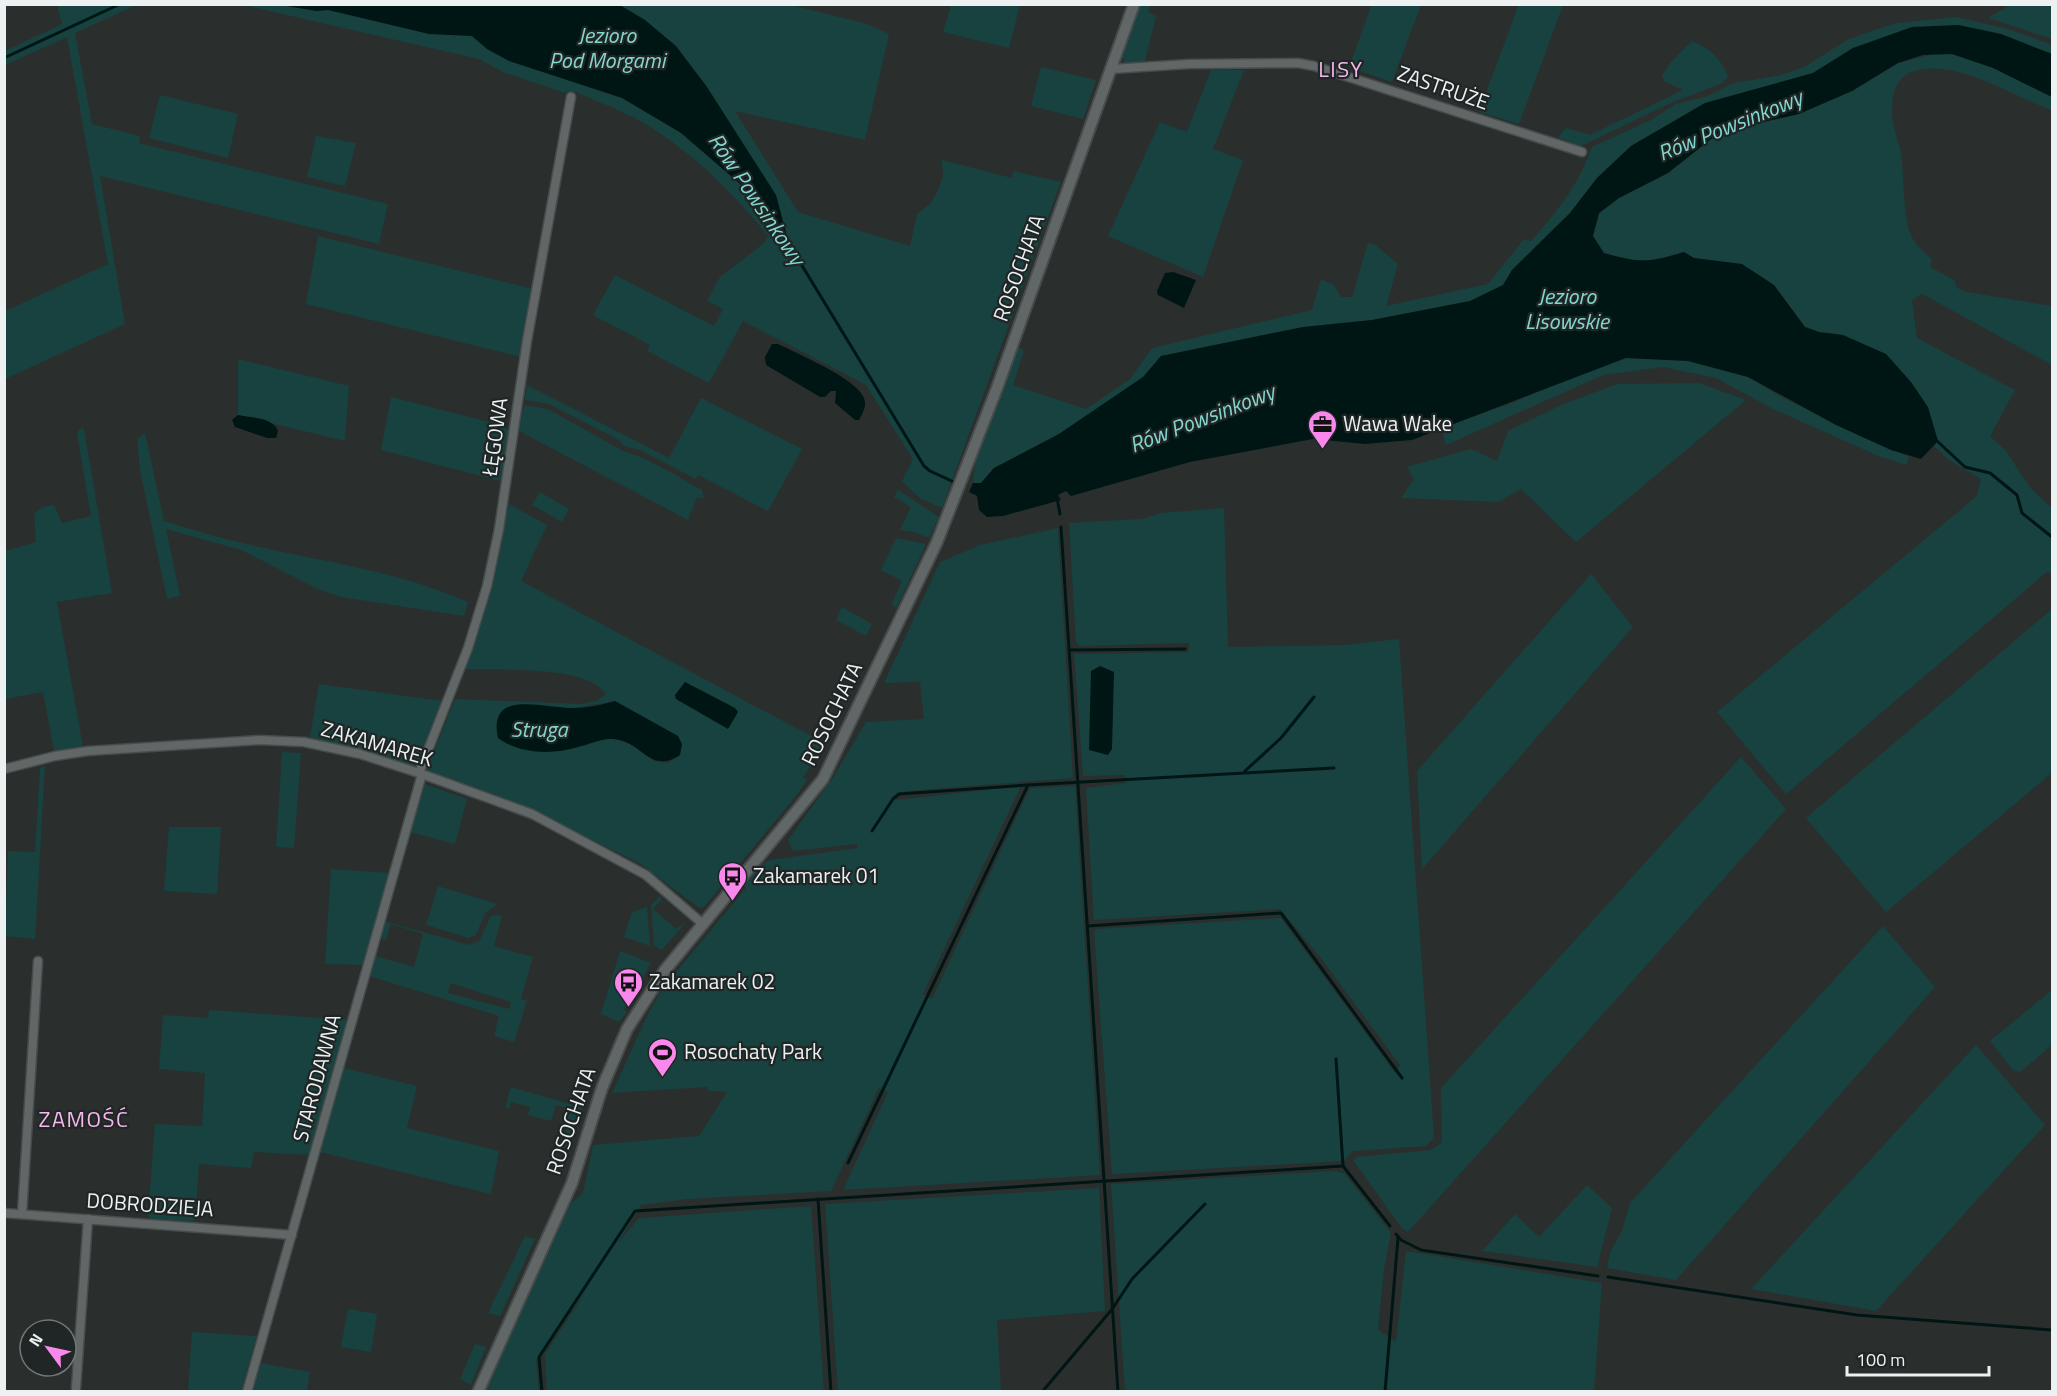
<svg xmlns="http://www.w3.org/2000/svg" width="2057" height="1396" viewBox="0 0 2057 1396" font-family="'Titillium Web',sans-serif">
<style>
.green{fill:#17423f;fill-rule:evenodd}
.water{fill:#001615}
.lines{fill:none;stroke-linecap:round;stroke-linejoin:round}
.stream{stroke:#001615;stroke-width:3}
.minor-casing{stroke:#474b4b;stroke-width:11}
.tertiary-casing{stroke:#474b4b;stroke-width:14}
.minor{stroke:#616766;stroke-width:8}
.tertiary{stroke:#616766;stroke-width:10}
.labels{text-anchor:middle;stroke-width:4.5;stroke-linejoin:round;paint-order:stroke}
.street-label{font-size:21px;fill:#edf1f1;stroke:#202525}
.poi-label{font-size:21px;fill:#edf1f1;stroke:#202525;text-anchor:start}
.water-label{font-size:22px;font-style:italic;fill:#83d7cf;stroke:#202525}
.neighbourhood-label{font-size:22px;letter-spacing:1.5px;fill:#f7b8ee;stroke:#202525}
</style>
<rect width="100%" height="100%" fill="#2a2f2e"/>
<g class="green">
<path d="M787 4 867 24 889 34 865 140 735 111 798 212 910 246 917 214 930 204 938 190 943 176 942 160 1012 178 1013 171 1061 182 942 508 921 499 902 481 913 459 866 385 743 321 709 383 647 351 650 345 593 315 615 275 714 326 723 309 707 301 720 277 763 244 768 236C731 190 688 148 635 118 616 108 595 101 576 92L565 93 503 72 479 59 243 5Z"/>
<polygon points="1372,4 1421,5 1392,82 1349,67"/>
<polygon points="1519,4 1563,5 1519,124 1479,112"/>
<polygon points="57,5 136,5 75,33 92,124 140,136 139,143 388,204 379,244 100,176 125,324 5,379 5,311 108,264 67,37 5,65 5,51 62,24"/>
<polygon points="951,5 1020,5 1009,48 943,32"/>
<polygon points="1139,5 1151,5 1148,12 1156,16 1144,65 1126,66 1121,54"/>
<polygon points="2010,5 2052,5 2052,39 1988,18"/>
<path d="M1956 17 2008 29 2047 43 2052 46V54L2001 34 1958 25 1853 48 1813 73 1705 103 1631 146 1597 178 1570 213 1512 270 1503 285 1470 301 1372 320 1303 327 1161 356 1144 377 1059 434 994 468 981 483H973L975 463 1018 347 1024 350 1013 385 1086 409 1130 379 1152 348 1312 310 1321 279 1334 285 1341 297H1352L1368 243 1374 244 1398 264 1386 306 1488 284 1524 239 1531 241C1557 212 1579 184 1592 147L1651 120 1676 104 1705 97 1734 83 1781 75 1804 67 1849 39 1877 29 1897 23Z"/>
<path d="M1692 41C1710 49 1721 58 1728 76L1723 83 1675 101 1581 146H1573V143L1558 137 1566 128 1590 135 1683 90 1664 81 1662 76 1671 62Z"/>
<path d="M1938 53C1978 55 2017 80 2052 97V110C2012 97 1953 55 1909 73 1896 79 1892 96 1892 108 1891 123 1898 139 1901 153 1904 173 1903 220 1911 235 1915 245 1924 252 1932 259L1930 267 1954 280 1957 288 1967 292 2052 306V365L1922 294 1912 300 1917 338 2015 390 1990 436 2006 451 2031 489 2052 508V575L2048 571 1786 794 1717 712 1977 496 1981 479 1949 460 1934 446 1938 441 1843 335 1819 332 1805 327 1774 285 1742 265 1694 258 1684 252C1648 263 1639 263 1604 253L1593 236 1599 214 1619 198 1668 173 1711 139 1746 126 1799 114 1852 91 1898 63Z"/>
<polygon points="1041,67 1096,80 1083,119 1031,106"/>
<polygon points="1211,70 1244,70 1213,149 1243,160 1203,277 1108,236 1160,122 1187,132"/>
<polygon points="160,95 238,114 228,158 149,138"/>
<polygon points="316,136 356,143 345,186 307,177"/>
<polygon points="318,236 533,289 521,357 306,304"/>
<polygon points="1626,358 1688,361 1748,377 1785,399 1909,457 1906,465 1876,455 1775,410 1716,378 1663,367 1603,375 1446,445 1441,428 1507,405 1599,366"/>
<polygon points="238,359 349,386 345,441 238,415"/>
<polygon points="1699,383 1746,400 1576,542 1521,489 1498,502 1401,498 1414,479 1407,467 1471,449 1497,461 1508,431 1559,406 1617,384"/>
<polygon points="527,385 669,458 701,398 802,449 768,511 698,475 696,479 640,450 624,446 619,440 549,404 525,400"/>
<polygon points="391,397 505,426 509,431 500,481 381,450"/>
<path d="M524 405 548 409 623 451C652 459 676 476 702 490L704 499 697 497 688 520 519 431Z"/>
<polygon points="81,428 84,429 112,593 57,602 83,747 54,751 43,692 5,699 5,551 36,542 34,514 42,507 54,505 62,523 91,516 77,433"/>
<path d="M145 433 164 521C192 529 219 538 247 544 323 562 396 570 468 602L464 616 341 597 318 589 241 550 166 529 180 596 167 599 140 470 137 439Z"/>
<polygon points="898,490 939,517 929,538 914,532 900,530 911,507 894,497"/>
<polygon points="540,492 569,509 562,522 532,505"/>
<path d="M509 504 547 525 521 581 824 743 803 778 807 780 796 796 703 908 698 907 639 863 523 806 426 772 455 699 580 704 596 701 606 694C587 664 498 671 465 669L487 601ZM615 701 680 755 668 763 654 761 635 746 512 705 574 708Z"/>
<polygon points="1224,508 1228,647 1345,645 1399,639 1434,1138 1426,1146 1353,1151 1344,1161 1112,1174 1094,931 1097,929 1281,918 1395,1073 1400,1065 1320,957 1280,909 1094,920 1086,788 1126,783 1125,775 1083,776 1074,654 1189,652 1189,643 1080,646 1076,643 1069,523 1142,519 1161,513"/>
<polygon points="1058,528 1073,778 907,791 897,793 896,800 1021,786 923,994 932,999 1030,788 1075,786 1100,1175 843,1190 888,1092 879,1088 831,1191 688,1199 641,1205 618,1243 639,1218 811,1206 824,1391 547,1391 545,1354 589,1287 536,1360 539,1391 485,1391 571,1203 583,1193 593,1145 699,1136 727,1092 708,1091 707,1087 612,1093 647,1016 662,989 746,888 744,885 759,867 769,860 858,848 857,844 793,851 788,840 834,776 866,722 924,719 920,682 884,683 940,562 980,545"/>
<polygon points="896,538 926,544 897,607 891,605 902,581 881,570"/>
<polygon points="1591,574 1633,627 1422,869 1417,771"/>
<polygon points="842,607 872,624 866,636 836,620"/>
<polygon points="2052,609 2052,773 1886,912 1806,818"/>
<polygon points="319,684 442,701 417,767 310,737"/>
<polygon points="282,752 301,753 294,848 276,847"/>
<polygon points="1741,757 1786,809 1408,1232 1401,1227 1353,1160 1357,1157 1431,1150 1442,1142 1441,1088"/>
<polygon points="45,766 35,939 5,936 8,851 35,852 40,768"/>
<polygon points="425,784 467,799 455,844 410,832"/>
<polygon points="169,827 221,827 217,894 164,891"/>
<polygon points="331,869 389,873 363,965 325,964"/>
<polygon points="438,886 497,904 485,913 476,935 469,938 426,925"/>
<polygon points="660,896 662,899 653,909 676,929 687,921 662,950 654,946 651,905"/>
<polygon points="647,907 650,946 624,937 632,912"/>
<path d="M497 915 502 916 494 946 533 957 521 999 527 1001 514 1042 494 1036 499 1016 369 976 375 956 414 967 423 934 391 924 386 940 380 938 384 921 469 945 479 941 491 916ZM450 983 511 1002 509 1009 448 993Z"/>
<polygon points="1883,926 1935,987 1676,1280 1607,1268 1610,1252 1622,1231 1630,1203"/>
<path d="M620 951 651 963C642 976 640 990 632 1004L629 1002 624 1010 627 1012 619 1022 601 1014Z"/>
<polygon points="2052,990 2052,1045 2020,1072 2013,1070 1990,1041"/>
<polygon points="209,1010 349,1020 311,1155 254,1152 251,1168 199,1164 195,1221 150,1220 148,1216 155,1124 202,1126 205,1073 159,1069 163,1015 208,1018"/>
<polygon points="1976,1045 2045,1125 1876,1311 1751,1289"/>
<polygon points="344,1068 417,1086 407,1128 499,1151 491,1194 320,1152"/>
<polygon points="511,1087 573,1105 578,1091 586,1093 568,1150 561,1148 567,1127 562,1125 566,1108 556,1105 551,1121 528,1115 530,1107 511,1102 509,1109 505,1108"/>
<polygon points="1335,1171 1344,1173 1391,1233 1384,1269 1378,1330 1396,1342 1406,1251 1602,1283 1594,1391 1125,1391 1111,1184"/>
<polygon points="1587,1185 1612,1208 1597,1267 1482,1251 1515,1214 1539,1237"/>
<polygon points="1099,1188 1105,1311 997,1320 1001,1391 838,1391 825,1204"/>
<polygon points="525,1236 535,1239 500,1316 488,1313"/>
<polygon points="348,1309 377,1314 371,1352 341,1347"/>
<polygon points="192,1332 257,1336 241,1391 188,1391"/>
<polygon points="475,1344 486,1347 471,1385 460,1379"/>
<polygon points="261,1363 310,1372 307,1391 252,1391"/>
</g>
<g class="water">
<polygon points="281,5 620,5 645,20 676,46 707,87 776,195 787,236 783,239 764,209 739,183 681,133 622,98 509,61 487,49 472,36 429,34 328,10 316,11"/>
<path d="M1958 25 2001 34 2052 54V97L1993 68 1952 54 1923 55 1898 63 1852 91 1799 114 1746 126 1711 139 1668 173 1619 198 1599 213 1593 236 1604 253C1639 263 1648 263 1684 252L1694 258 1742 264 1774 285 1805 327 1819 332 1843 335 1886 354 1911 382 1928 407 1938 441 1921 459 1891 450 1836 425 1748 377 1688 361 1626 358 1412 440 1365 444 1313 439 1190 462 1071 496 1066 491 1058 495 1061 500 1003 516 987 517 979 510 977 496 969 492 973 483H981L994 468 1059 434 1143 377 1161 356 1303 327 1372 320 1470 301 1503 285 1512 270 1570 213 1597 178 1631 146 1705 103 1813 73 1853 48 1912 27Z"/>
<polygon points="1173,272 1196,280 1184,308 1158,295 1157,291 1165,273"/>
<path d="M772 344H778C798 354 856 378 864 398 867 406 863 413 859 420H855L835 403 836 391H831L825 397H820L766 365 765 357Z"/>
<path d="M238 415C251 418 273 417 278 431L276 438H267L235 427 232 420Z"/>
<polygon points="1100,666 1114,672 1112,749 1108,755 1089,750 1091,671"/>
<polygon points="685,682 735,708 738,712 728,729 676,699 675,695"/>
<path d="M615 701 678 736 682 744 680 755C648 776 642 738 610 739 600 739 588 745 578 747 552 755 520 754 498 738 495 725 496 710 511 706 525 701 556 708 573 708 588 708 601 705 615 701Z"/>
</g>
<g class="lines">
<g class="stream">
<polyline points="4,58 120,4"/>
<polyline points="784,236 924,466 930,471 956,483"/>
<polyline points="1936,440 1965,467 1990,473 2017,495 2022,513 2052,537"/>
<polyline points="1057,498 1060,514"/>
<polyline points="1061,527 1118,1392"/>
<polyline points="1069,650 1185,649"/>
<polyline points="1245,771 1281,738 1314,697"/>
<polyline points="872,831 893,799 899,794 1028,785"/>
<polyline points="1088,926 1281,913 1402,1078"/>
<polyline points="1336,1059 1343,1166 1390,1226"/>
<polyline points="848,1163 1028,785 1334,768"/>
<polyline points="818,1199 831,1392"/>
<polyline points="1396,1234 1401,1240 1421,1250 1598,1276"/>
<polyline points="1608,1277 1857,1315 2052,1330"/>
<polyline points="542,1392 539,1357 635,1211 1343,1166"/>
<polyline points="1042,1392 1113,1308 1132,1279 1205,1204"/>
<polyline points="1385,1392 1398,1238"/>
</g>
<defs>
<g id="minor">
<polyline points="1111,69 1189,64 1298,63 1314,66 1582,152"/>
<polyline points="4,769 55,756 88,751 259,740 304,742 360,754 419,773 532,814 646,875 703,924"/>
<polyline points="419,773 468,648 487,586 499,529 527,341 571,97"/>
<polyline points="4,1213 292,1235"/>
<polyline points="22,1214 38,961"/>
<polyline points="76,1388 88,1219"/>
<polyline points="247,1392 422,774"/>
</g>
<polyline id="tertiary" points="478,1392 572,1183 602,1088 627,1029 665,970 823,779 937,542 997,388 1134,4"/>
</defs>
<use href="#minor" class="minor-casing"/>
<use href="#tertiary" class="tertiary-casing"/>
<use href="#minor" class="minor"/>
<use href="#tertiary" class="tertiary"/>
</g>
<defs>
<symbol id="office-pin" viewBox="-11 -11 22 30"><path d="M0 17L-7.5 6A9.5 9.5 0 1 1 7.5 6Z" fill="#f888eb" stroke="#202525"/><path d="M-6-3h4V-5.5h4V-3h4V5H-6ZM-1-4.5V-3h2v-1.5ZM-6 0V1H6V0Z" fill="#111"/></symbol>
<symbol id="bus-pin" viewBox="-11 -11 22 30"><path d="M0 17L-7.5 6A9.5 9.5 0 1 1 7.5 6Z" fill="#f888eb" stroke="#202525"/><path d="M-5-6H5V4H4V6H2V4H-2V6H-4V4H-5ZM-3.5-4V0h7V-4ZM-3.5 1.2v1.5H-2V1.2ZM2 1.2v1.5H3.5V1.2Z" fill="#111"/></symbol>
<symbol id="stadium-pin" viewBox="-11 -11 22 30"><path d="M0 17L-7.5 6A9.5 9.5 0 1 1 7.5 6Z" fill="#f888eb" stroke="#202525"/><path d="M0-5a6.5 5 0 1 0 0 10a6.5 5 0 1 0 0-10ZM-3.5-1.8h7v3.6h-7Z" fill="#111"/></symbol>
</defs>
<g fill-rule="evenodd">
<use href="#office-pin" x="1306" y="408" width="33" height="45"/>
<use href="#bus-pin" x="716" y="860" width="33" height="45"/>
<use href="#bus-pin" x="612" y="966" width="33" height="45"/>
<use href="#stadium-pin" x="646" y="1036" width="33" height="45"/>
</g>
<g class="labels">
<g class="street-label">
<text transform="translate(1443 88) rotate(19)" y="7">ZASTRUŻE</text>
<text transform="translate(1019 268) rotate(-70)" y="7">ROSOCHATA</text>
<text transform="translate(495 437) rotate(-82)" y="7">ŁĘGOWA</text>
<text transform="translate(832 714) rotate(-64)" y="7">ROSOCHATA</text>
<text transform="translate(377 744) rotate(16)" y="7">ZAKAMAREK</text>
<text transform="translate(317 1078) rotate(-75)" y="7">STARODAWNA</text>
<text transform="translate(571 1121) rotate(-71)" y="7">ROSOCHATA</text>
<text transform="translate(150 1205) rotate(4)" y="7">DOBRODZIEJA</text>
</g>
<g class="poi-label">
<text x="1343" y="431">Wawa Wake</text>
<text x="753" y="883">Zakamarek 01</text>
<text x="649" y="989">Zakamarek 02</text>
<text x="684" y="1059">Rosochaty Park</text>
</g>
<g class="water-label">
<text x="607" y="43">Jezioro<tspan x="607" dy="25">Pod Morgami</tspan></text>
<text transform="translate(1730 125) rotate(-22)" y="8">Rów Powsinkowy</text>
<text transform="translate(757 199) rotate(56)" y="8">Rów Powsinkowy</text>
<text x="1567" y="304">Jezioro<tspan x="1567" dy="25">Lisowskie</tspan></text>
<text transform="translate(1202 418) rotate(-21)" y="8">Rów Powsinkowy</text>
<text x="539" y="737">Struga</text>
</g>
<g class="neighbourhood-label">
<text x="1341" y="77">LISY</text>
<text x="84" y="1127">ZAMOŚĆ</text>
</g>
</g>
<rect width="2057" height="1396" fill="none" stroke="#edf1f1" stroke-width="12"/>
<g transform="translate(48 1348) rotate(303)"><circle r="28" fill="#202525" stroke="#727777" stroke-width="1.5"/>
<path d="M0-4.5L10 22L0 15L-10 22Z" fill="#f888eb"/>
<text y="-9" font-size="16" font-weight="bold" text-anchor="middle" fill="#edf1f1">N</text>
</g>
<path d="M1847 1366v9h142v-9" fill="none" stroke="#edf1f1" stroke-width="3"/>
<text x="1856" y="1366" font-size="18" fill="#edf1f1" stroke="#202525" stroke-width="4.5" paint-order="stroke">100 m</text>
</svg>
